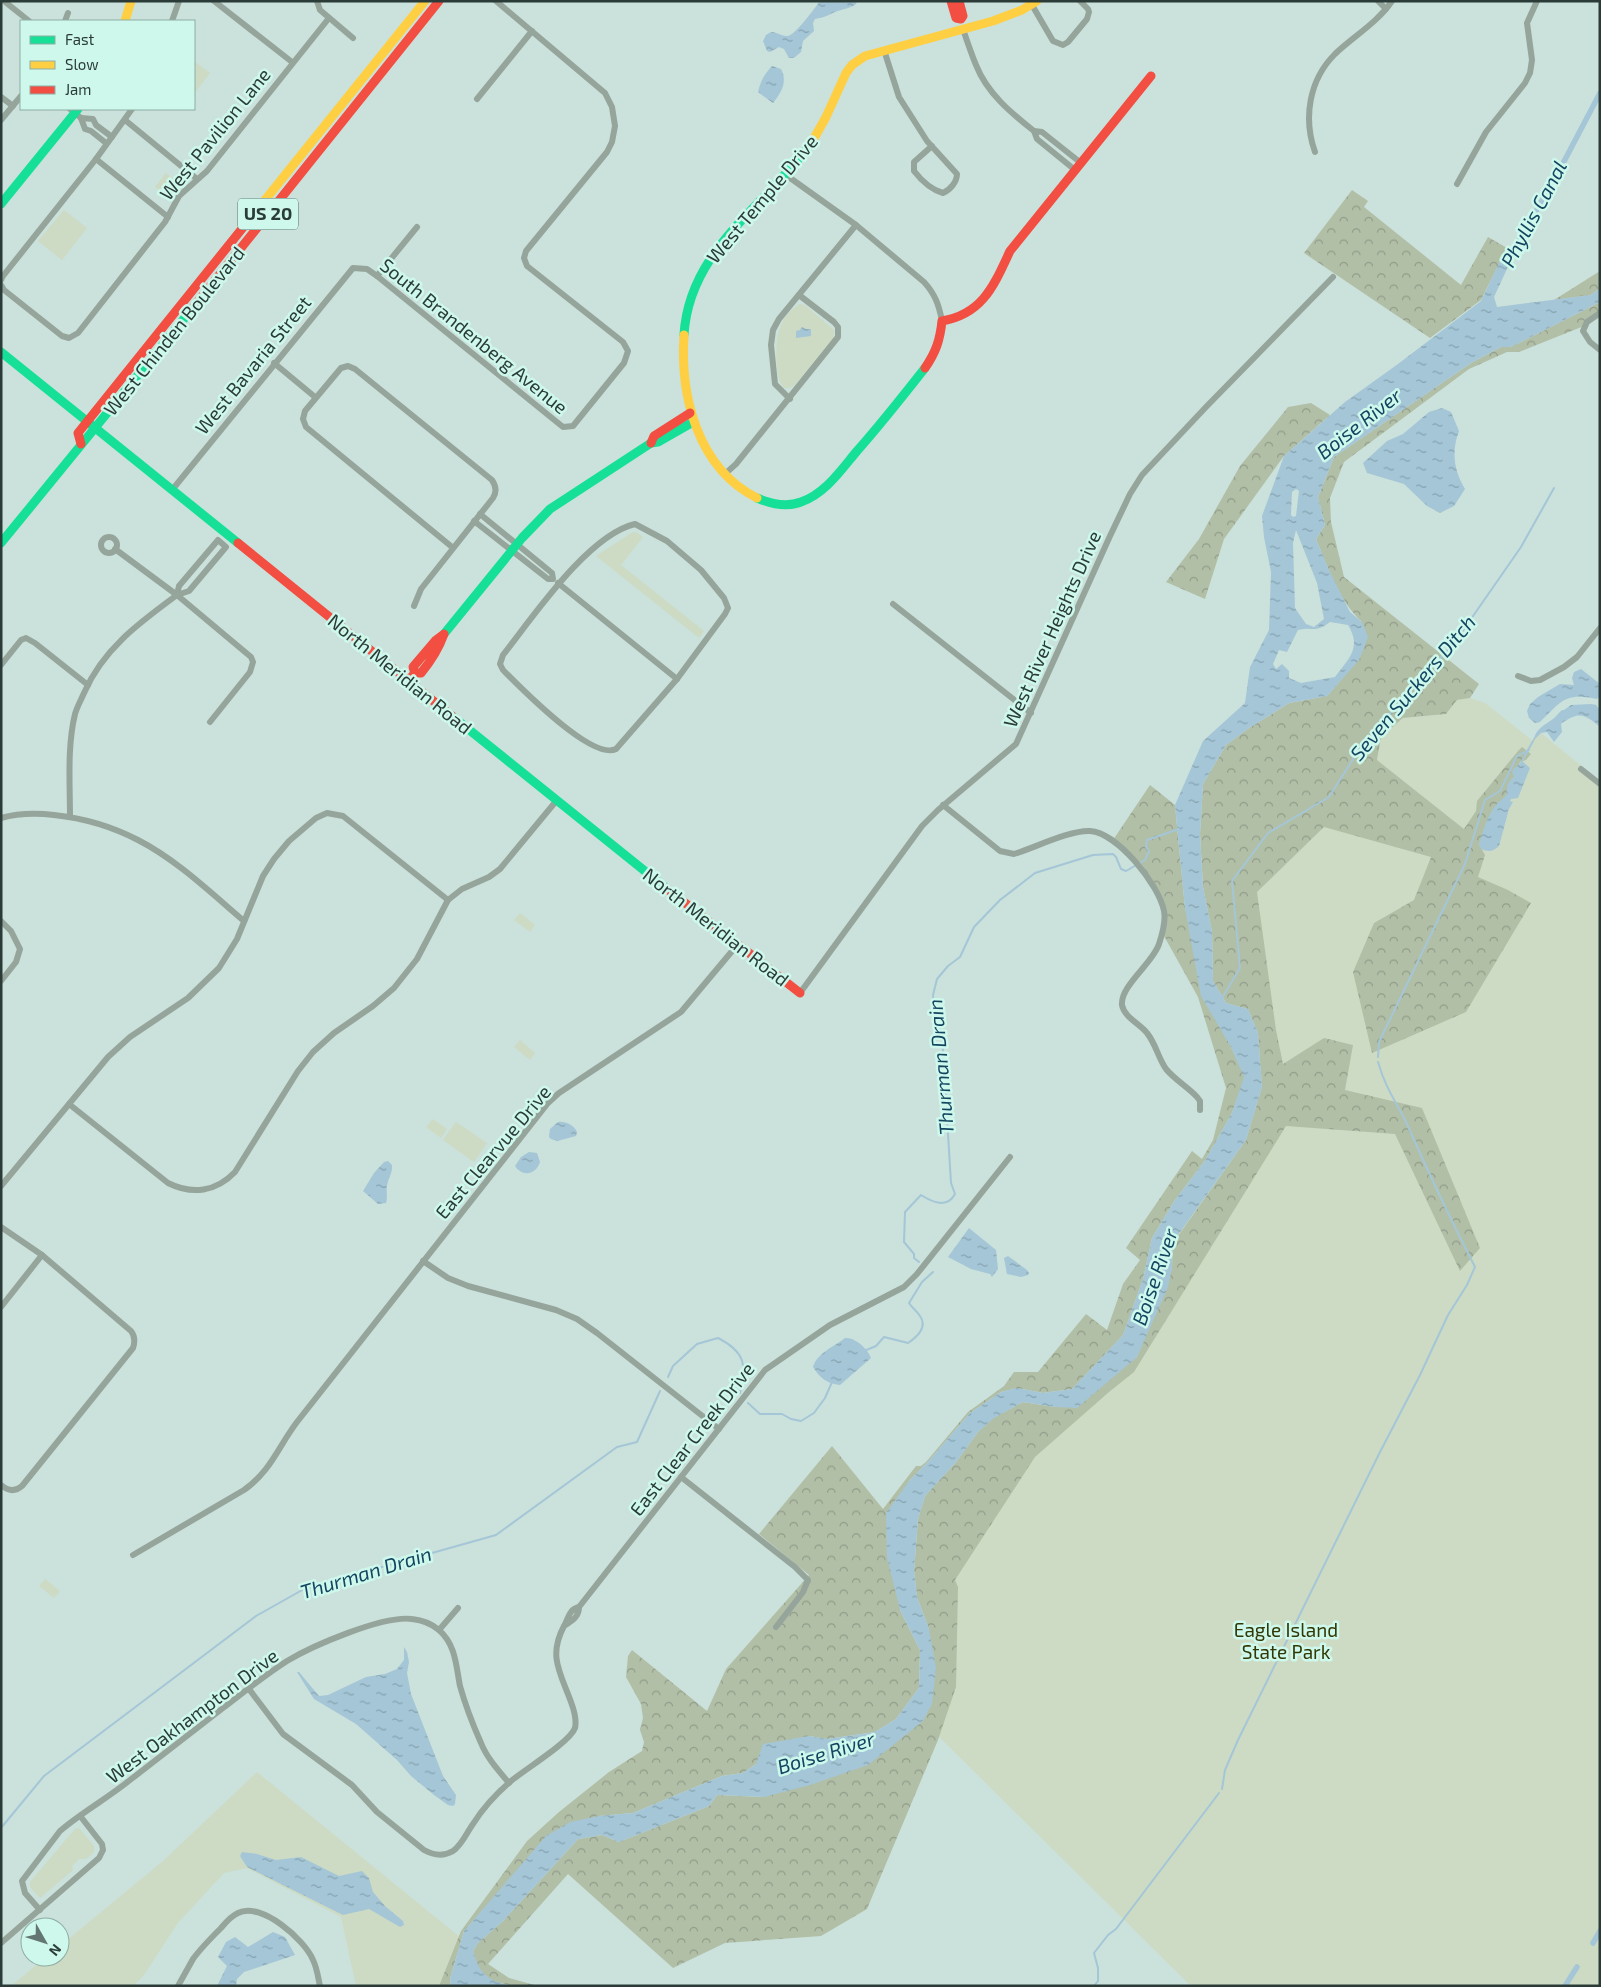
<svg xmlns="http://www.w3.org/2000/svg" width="1601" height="1987" viewBox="0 0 1601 1987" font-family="'Exo 2',sans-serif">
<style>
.green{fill:#cddbc4}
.forest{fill:url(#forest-crowns)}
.water{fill:url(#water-ripples);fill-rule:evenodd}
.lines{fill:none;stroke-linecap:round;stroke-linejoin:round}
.stream{stroke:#a4c6d7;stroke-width:2}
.canal{stroke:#a4c6d7;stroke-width:5.5}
.street{stroke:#96a59b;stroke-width:6}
.fast{stroke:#16e098;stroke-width:9}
.slow{stroke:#ffcf43;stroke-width:9}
.jam{stroke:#f24e42;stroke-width:9}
.labels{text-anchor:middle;stroke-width:5;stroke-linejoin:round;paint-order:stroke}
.shield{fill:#cef8ec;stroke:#5c746e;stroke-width:1}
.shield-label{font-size:18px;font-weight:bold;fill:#2b3c38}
.street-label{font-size:19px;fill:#2b3c38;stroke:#cef8ec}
.park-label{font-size:19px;fill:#323704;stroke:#cef8ec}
.water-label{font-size:20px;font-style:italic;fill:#134560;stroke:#cef8ec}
</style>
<defs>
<pattern id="forest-crowns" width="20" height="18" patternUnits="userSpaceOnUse" patternTransform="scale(1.25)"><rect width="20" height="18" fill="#b2bfa7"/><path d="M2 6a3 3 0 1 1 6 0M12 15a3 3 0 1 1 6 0" fill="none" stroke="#919c89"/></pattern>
<pattern id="water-ripples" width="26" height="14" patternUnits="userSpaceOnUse" patternTransform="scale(1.25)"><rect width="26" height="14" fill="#a4c6d7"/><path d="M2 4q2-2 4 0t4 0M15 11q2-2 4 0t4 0" fill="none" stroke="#86a2af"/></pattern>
</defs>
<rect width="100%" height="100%" fill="#cbe1db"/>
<g class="green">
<polygon points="194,61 210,73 194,94"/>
<polygon points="166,173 178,183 167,197 155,187"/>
<polygon points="64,210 87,228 62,260 38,241"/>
<path d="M800 304 805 305 834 330V337L794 386 789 388H784C778 381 778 374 777 366 775 343 777 316 800 304Z"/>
<polygon points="633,532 636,532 643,537 621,565 704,631 699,638 596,556"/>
<polygon points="1470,698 1485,703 1533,741 1541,733 1585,769 1600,786 1600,1986 1191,1986 923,1721 917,1597 1246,1140 1203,784 1464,829 1377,760 1381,737 1403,718 1446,714 1457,700"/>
<polygon points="520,913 535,925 530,932 514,920"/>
<polygon points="520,1040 535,1053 530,1060 514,1047"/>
<polygon points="433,1119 447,1129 441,1138 426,1127"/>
<polygon points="456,1122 487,1143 474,1162 443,1140"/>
<polygon points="45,1579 60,1591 54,1598 39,1586"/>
<polygon points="257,1772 461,1938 439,1986 356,1986 341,1917 247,1868 224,1873 177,1924 144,1975 133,1986 11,1986 46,1957 60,1957 60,1946 163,1861"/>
<polygon points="79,1828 94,1846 94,1852 86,1859 79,1859 72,1866 73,1870 40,1898 30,1887 30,1882 75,1829"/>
</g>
<g class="forest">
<polygon points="1352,190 1368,201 1364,207 1461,285 1488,237 1507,248 1481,300 1430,338 1304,253"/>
<polygon points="1600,271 1600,288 1591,295 1554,300"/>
<path d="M1600 302V313L1584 326 1519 352H1507L1469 369 1344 462 1330 498 1331 522 1344 577 1479 684 1470 698 1457 700 1446 714 1403 718 1381 737 1377 760 1464 829 1476 811 1477 801 1518 751 1522 747 1531 754 1526 760 1520 762 1507 794 1479 844 1485 855 1478 877 1508 890 1531 903 1466 1012 1372 1053 1353 972 1374 923 1414 900 1431 857 1324 827 1257 892 1276 1030 1283 1064 1324 1038 1353 1045 1345 1090 1422 1108 1480 1248 1460 1271 1395 1134 1286 1126 1134 1372 1109 1392 1035 1457 955 1580 958 1587 956 1687 938 1740 867 1909 821 1936 725 1943 673 1968 568 1874 488 1964 509 1978 538 1986C520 1986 491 1987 479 1970 476 1964 475 1957 473 1951L478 1943 503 1921 578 1839 602 1835 619 1842 709 1806 717 1795 764 1797 923 1721 929 1629 917 1597 914 1571 918 1519 925 1496 956 1462 978 1432 993 1418 1023 1402 1055 1407 1137 1357 1172 1268 1173 1243 1246 1140 1262 1087 1258 1033 1248 1009 1226 1003 1213 981 1212 932 1203 887 1200 834 1203 784 1226 745 1249 728 1289 703 1327 696 1359 659 1362 622C1339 601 1328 568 1316 539L1325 525 1318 497 1334 457 1471 363 1501 347H1510L1519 343Z"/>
<polygon points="1311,403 1330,415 1284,456 1224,539 1205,599 1166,582 1199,539 1240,466 1288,407"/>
<polygon points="1150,785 1175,805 1185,908 1231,1047 1245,1077 1232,1113 1215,1143 1204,1162 1175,1200 1152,1238 1143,1279 1123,1335 1072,1389 1043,1393 1017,1388 1001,1392 970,1413 927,1463 909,1481 900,1610 920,1650 919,1688 896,1719 875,1732 827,1739 809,1736 756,1764 743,1773 722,1776 633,1813 599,1816 494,1898 464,1931 450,1979 451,1986 439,1986 461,1931 527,1841 559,1812 609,1772 642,1751 644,1742 640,1730 643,1718 641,1704 626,1677 628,1656 632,1650 707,1711 726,1669 809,1575 759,1534 832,1446 883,1509 916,1466 921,1466 926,1462 968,1412 1004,1386 1014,1372 1038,1372 1086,1314 1107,1330 1123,1284 1140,1260 1126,1248 1192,1151 1202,1159 1213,1140 1226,1088 1198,997 1164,936 1164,904 1140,867 1113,840"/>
</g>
<g class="water">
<path d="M820 1H857L856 4C849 9 842 9 835 12 827 16 825 17 815 19L813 23 814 31 803 41 801 52 794 58H789L784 49 779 47 770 52 767 51 763 41 766 35 771 32C777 32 781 36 787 36 794 37 815 8 820 1Z"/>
<path d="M772 66 781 69C788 82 781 93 773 103L758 92C761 80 764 75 772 66Z"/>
<path d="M1508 256 1512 258 1494 297 1497 307 1591 295 1600 288V302L1519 343 1510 347H1501L1471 363 1334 457 1318 497 1325 525 1316 539 1328 568 1350 612 1362 622 1368 637 1359 660 1327 696 1289 703 1249 728 1226 745 1203 784 1200 834 1203 887 1212 932 1213 981 1226 1003 1248 1009 1258 1033 1262 1087 1246 1140 1173 1242 1172 1268 1168 1287 1137 1357 1077 1408 1055 1407 1023 1402 994 1418 978 1432 956 1462 925 1496 918 1519 914 1571 917 1597 929 1629 936 1668 932 1704 923 1721 868 1765 810 1785 764 1797 717 1795 709 1806 619 1842 602 1835 578 1839 503 1921 478 1943 473 1951C480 1975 488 1981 513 1986H451L450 1979 464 1931 546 1836 570 1822 599 1816 633 1813 722 1776 743 1773 756 1764 763 1744 809 1736 827 1739 875 1732 896 1719 919 1688 920 1650 900 1610 887 1557 886 1513 909 1481 927 1463 970 1413 1001 1392 1017 1388 1043 1393 1072 1389 1123 1335 1143 1279 1152 1238 1175 1200 1204 1162 1215 1143 1232 1113 1244 1077 1231 1047 1201 996 1185 908 1175 805 1203 741 1245 703 1250 667 1269 630 1271 572 1264 537 1262 516 1284 456 1345 402 1398 364 1481 301 1501 259ZM1296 489 1299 491 1296 516 1293 517 1291 515 1292 492ZM1296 530 1317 583 1324 619 1314 627 1306 624 1295 608 1293 543ZM1330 622 1348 625C1362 648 1349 658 1335 677L1301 683 1289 678V671L1282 664 1276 669 1273 664 1279 650 1287 652 1298 630C1314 626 1314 634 1330 622Z"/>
<polygon points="802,327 806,329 811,329 811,336 796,338 796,331 800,330"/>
<path d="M1442 408 1451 412 1459 431C1451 452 1454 471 1465 489L1454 506 1440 513 1427 506 1404 484 1367 473 1363 463 1387 441 1403 434 1429 412Z"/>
<path d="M1581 669 1600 684V696L1597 699C1564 692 1561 702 1540 722L1535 723 1529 718 1527 711 1530 704 1538 697 1560 684 1574 685 1572 678 1574 672Z"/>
<path d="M1591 704 1596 705 1600 710V727C1584 714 1579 711 1561 724L1562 732 1554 742 1547 732 1541 733 1533 741C1536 729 1543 726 1553 719 1556 717 1558 713 1562 710H1564L1571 705Z"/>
<path d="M1522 761 1530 768 1518 798 1511 799 1510 801 1513 802 1509 809 1499 846C1493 852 1488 852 1481 849L1479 844C1483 831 1487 817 1495 806 1498 802 1503 799 1507 794 1506 788 1508 781 1514 777L1512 771Z"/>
<path d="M558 1122C565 1121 574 1125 577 1132L576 1136 557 1141 551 1139 549 1137 550 1129Z"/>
<path d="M529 1152 537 1153 540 1162C536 1175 522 1177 515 1166L521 1157Z"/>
<path d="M388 1161 392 1165C393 1173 388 1178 387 1186 386 1192 388 1197 386 1203L378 1204 363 1191 374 1173 384 1162Z"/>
<polygon points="969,1228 996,1250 998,1269 992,1277 990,1274 971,1269 948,1257"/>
<polygon points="1008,1256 1027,1270 1029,1273 1028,1275 1021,1277 1007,1274 1004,1258"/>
<path d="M845 1338C855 1337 868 1349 871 1358L840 1385C827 1384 819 1377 813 1367 817 1353 835 1346 845 1338Z"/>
<polygon points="404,1647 407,1652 409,1662 407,1673 411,1694 443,1776 456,1795 455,1804 453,1806 448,1805 434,1795 411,1776 397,1760 356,1724 314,1699 297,1672 299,1672 319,1696 328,1695 366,1677 385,1674 397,1669 404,1660"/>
<polygon points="242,1852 257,1854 276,1860 301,1857 339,1876 362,1871 369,1878 373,1892 385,1906 403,1921 404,1925 400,1927 369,1909 343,1915 247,1867 240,1856"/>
<polygon points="273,1932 285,1937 295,1955 244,1972 237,1979 236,1986 217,1986 227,1966 218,1957 226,1942 235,1937 248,1947"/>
</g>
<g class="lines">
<g class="stream">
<polyline points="1522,761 1533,741"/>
<polyline points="1222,998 1240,968 1232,881 1268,833 1329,797 1364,742 1455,642 1521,547 1554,488"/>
<polyline points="1378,1057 1379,1042 1465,864 1485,800 1500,791 1517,756 1529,750"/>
<path d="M919 1262 914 1258V1254L904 1242 905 1212 921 1195C932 1202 947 1209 955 1194L951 1183 942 1035 935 1015 933 995 937 979 948 966 960 957 974 927 1000 900 1035 873 1093 855 1113 854 1116 857 1121 869 1126 871 1145 860 1149 851 1146 847 1147 840 1179 829"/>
<path d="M864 1351 876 1346 884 1337 908 1343C917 1337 928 1327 920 1316 917 1311 912 1308 909 1303L922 1282 933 1272"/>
<path d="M668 1377 673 1366 697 1344 718 1338C744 1351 748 1365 740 1393"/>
<polyline points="748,1403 760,1414 782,1414 791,1419 801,1421 814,1413 825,1398 832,1382"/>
<path d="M1222 1789 1225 1770 1238 1740 1379 1454 1420 1375 1448 1315 1467 1285 1475 1267C1451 1220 1428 1172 1407 1124 1396 1102 1385 1087 1378 1062"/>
<polyline points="1,1828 44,1776 256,1616 304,1589 496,1535 617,1447 637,1442 660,1391"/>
<polyline points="1094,1986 1098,1981 1098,1968 1094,1953 1108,1935 1116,1929 1219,1793"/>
</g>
<g class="canal">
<polyline points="1506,264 1559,171 1600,93"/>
<polyline points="1593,1943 1600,1931"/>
<polyline points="1565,1986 1577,1967"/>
</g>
<g class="street">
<polyline points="4,1 29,21"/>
<polyline points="214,1 292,62"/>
<polyline points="317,1 320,10 353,38"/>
<polyline points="1378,1 1386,9"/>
<polyline points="1032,5 1053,41 1063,45 1068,42 1087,19 1089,12 1088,9 1080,1"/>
<polyline points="65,21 68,13"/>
<polyline points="172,21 179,1"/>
<path d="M963 29C967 41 971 53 976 65 987 93 1011 113 1034 131"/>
<path d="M884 50 899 97 927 141 957 174C957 182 950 190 943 193 932 190 921 180 914 171V162L932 146"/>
<polyline points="1,97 13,106"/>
<polyline points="477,99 532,31"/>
<polyline points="70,109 81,118 85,129 91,131 106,143"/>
<polyline points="81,118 93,119 96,125 112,137"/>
<polyline points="1,120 21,96"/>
<polyline points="125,120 197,179"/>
<path d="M1315 152C1303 118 1309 80 1335 54 1354 36 1377 23 1392 1"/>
<polyline points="96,159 168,217"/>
<polyline points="1075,170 1037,139 1034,131 1042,132 1081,163"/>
<path d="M786 175 856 225 924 282C935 294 939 305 942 321"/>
<polyline points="1457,184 1486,132 1525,83 1530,73 1532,60 1527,23 1537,1"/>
<polyline points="377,276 417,227"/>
<polyline points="1,280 3,276 96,159 132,109"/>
<polyline points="1,285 4,290 62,336 69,338 78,333 165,222 179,196 207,171 329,18"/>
<polyline points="1600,313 1587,322 1583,331 1590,342 1600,350"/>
<polyline points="274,363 315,397"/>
<polyline points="790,399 775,384 771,345 773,330 779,319 856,225"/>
<polyline points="726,473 736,464 838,337 838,327 834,322 799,295"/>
<polyline points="172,490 353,268 367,269 377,276 563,427 573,426 624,363 628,351 623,342 527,266 524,258 526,251 607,152 612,142 615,126 612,107 605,93 496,1"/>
<polyline points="474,521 548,579 553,579 552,573 480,514"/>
<path d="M635 524 667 541 701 570 724 598 728 608 725 614 677 679 616 749C592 761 520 687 503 670L500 664 503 655C533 617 588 535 635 524Z"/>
<circle cx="109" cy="545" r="8"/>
<polygon points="218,540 226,547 189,591 177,595 179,586"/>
<polyline points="115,549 177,595 251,657 253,662 250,672 210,722"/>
<polyline points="558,583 677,679"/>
<polyline points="893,604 1031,713"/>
<path d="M414 606 421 589 493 498C497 492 496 486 492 480L355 369 348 366 341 368 305 411 303 419 306 427 452 547"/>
<polyline points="1,665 21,640 26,638 35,643 88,685"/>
<polyline points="1518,676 1531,681 1540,680 1564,667 1577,657 1600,628"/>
<polyline points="1581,769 1600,784"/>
<path d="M943 805 1000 851 1014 854C1034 848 1070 830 1090 831 1118 833 1159 885 1164 911 1166 921 1162 935 1159 944 1153 963 1120 986 1122 1005 1124 1017 1140 1024 1147 1033 1156 1044 1158 1058 1166 1069 1175 1080 1188 1087 1197 1097L1200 1101V1110"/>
<path d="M70 817C70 784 67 747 75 714 77 707 81 700 84 693 103 649 139 623 177 595"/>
<path d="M1 818C19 813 36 813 54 815 82 818 113 827 138 840 177 860 211 893 244 921"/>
<polyline points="1,921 11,931 20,949 16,962 1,981"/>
<polyline points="800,993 922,826 938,810 1016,744 1110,536 1130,494 1142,475 1206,407 1333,277"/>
<path d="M69 1104 168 1183C192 1195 216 1192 235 1172L298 1071 313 1052 334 1033 373 1006 394 988 417 959 448 900 462 889 489 877 500 869 557 800"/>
<polyline points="1,1186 108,1057 130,1037 188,998 219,968 237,939 263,876 274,859 289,841 316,818 327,813 343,816 448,900"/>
<path d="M1 1227 42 1255 131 1331C135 1336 135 1342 133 1348L22 1486C15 1492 8 1491 1 1485"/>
<polyline points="423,1261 448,1278 468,1286 556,1310 577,1319 597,1333 719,1429"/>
<polyline points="1,1307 42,1255"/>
<polyline points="681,1477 795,1567 808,1580 803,1592 776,1627"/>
<path d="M133 1555 244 1490C271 1471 278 1447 297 1422L548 1103 559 1093 681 1012 738 944"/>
<polyline points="579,1607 765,1370 830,1325 904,1287 917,1274 1010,1157"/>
<polyline points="439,1630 458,1608"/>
<path d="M249 1689 283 1734 352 1785 377 1812 424 1850C433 1855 443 1857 453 1851 462 1845 467 1832 473 1824 483 1808 497 1793 511 1781 524 1770 570 1742 575 1728 577 1719 574 1710 571 1702 560 1672 548 1656 564 1626 569 1618 568 1610 579 1607 579 1617 572 1621 564 1626"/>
<path d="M40 1910 25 1893 22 1881 60 1831C82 1812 108 1798 130 1780 161 1756 192 1732 223 1708 244 1692 265 1675 287 1661 312 1646 383 1615 412 1619 421 1620 432 1624 439 1630 456 1645 456 1666 460 1686 465 1704 473 1725 481 1743 487 1758 498 1770 509 1783"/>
<polyline points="1,1943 99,1858 103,1850 102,1844 81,1817"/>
<path d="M178 1986C183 1977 188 1968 193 1959 201 1948 211 1938 221 1928 226 1922 231 1916 238 1913 261 1901 305 1940 313 1960 317 1968 318 1977 320 1986"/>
</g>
<g class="fast">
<polyline points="1,204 78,109"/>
<path d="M684 335C689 249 766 206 812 142"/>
<polyline points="1,352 238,543"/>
<path d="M757 498C771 504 786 508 801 502 825 494 841 470 857 451 881 424 903 396 925 368"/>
<polyline points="1,543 192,309"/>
<polyline points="444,634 522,538 550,509 651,443 658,442 693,422"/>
<polyline points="452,716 666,888"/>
</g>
<g class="slow">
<polyline points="125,21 131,1"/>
<polyline points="812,142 826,117 846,73 852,65 865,56 993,21 1022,10 1037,1"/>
<polyline points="253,215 425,1"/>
<path d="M684 335C680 395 697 468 757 498"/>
</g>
<g class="jam">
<polyline points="951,1 956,18 961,19 963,16 959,1"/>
<polyline points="192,309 439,1"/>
<path d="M925 368C936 352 940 340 942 321 983 314 994 285 1010 251L1151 76"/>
<polyline points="651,443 654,436 690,413"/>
<polyline points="81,444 78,433 253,215"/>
<polyline points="238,543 452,716"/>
<path d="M408 681 415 673H421C431 661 439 648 444 634L436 640 413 667 415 673"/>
<polyline points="666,888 800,993"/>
</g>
</g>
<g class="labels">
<rect class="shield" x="238" y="198.5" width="60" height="31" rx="4"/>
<g class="shield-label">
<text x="268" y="220">US 20</text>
</g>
<g class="street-label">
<text transform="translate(215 134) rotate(-51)" y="7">West Pavilion Lane</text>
<text transform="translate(762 199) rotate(-50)" y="7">West Temple Drive</text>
<text transform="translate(174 331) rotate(-51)" y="7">West Chinden Boulevard</text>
<text transform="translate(474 336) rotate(39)" y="7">South Brandenberg Avenue</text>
<text transform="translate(253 365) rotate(-51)" y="7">West Bavaria Street</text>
<text transform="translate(1052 629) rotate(-66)" y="7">West River Heights Drive</text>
<text transform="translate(400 674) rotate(39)" y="7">North Meridian Road</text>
<text transform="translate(716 927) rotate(38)" y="7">North Meridian Road</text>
<text transform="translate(493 1152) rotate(-50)" y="7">East Clearvue Drive</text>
<text transform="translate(692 1439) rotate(-52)" y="7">East Clear Creek Drive</text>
<text transform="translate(192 1716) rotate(-37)" y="7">West Oakhampton Drive</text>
</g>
<g class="park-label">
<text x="1286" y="1637">Eagle Island<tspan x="1286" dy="22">State Park</tspan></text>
</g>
<g class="water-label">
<text transform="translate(1534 214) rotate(-62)" y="7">Phyllis Canal</text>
<text transform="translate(1359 424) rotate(-38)" y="7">Boise River</text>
<text transform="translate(1413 688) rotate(-50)" y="7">Seven Suckers Ditch</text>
<text transform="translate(941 1067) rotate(-95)" y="7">Thurman Drain</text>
<text transform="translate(1155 1277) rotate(-71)" y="7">Boise River</text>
<text transform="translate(366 1573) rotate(-17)" y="7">Thurman Drain</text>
<text transform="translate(826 1753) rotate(-17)" y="7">Boise River</text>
</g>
</g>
<rect width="1601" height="1987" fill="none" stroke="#2b3c38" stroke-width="5"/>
<rect x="20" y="20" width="175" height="90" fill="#cef8ec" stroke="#8dada4"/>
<rect x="30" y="36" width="25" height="8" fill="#16e098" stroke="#8dada4"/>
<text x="65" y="45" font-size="15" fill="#2b3c38">Fast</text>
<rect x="30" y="61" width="25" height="8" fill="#ffcf43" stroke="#8dada4"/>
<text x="65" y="70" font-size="15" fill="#2b3c38">Slow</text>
<rect x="30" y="86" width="25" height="8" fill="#f24e42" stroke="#8dada4"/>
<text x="65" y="95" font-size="15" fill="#2b3c38">Jam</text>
<g transform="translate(45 1942) rotate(129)"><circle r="24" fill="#cef8ec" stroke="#8dada4"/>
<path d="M0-4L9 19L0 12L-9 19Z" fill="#637671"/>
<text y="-8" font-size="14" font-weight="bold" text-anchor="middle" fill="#2b3c38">N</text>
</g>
</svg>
